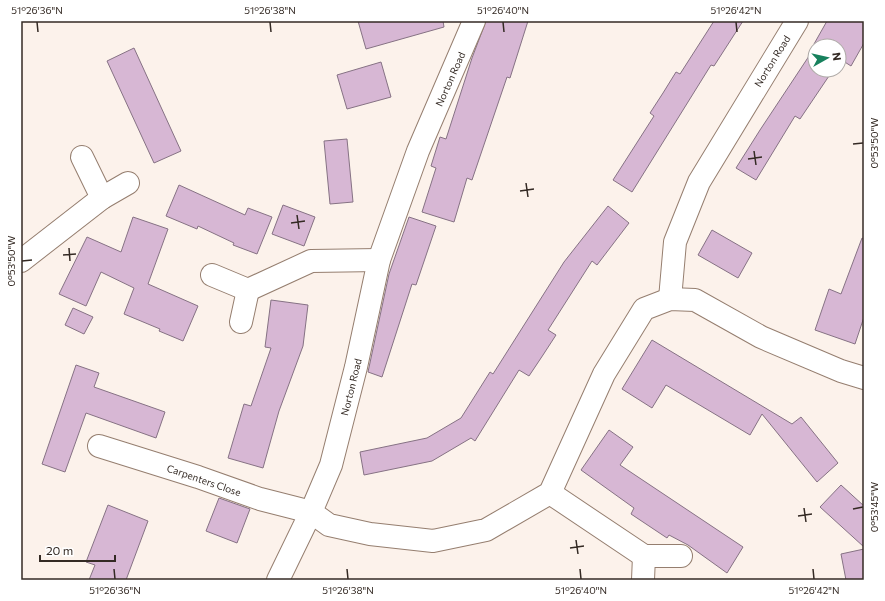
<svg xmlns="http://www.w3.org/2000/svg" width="885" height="601" viewBox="0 0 885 601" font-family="Commissioner,sans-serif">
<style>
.building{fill:#d7b7d4;stroke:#867284}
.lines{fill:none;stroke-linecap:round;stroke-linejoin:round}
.minor-casing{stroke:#957e6f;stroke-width:24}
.minor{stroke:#fff;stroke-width:22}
.ticks{fill:none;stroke:#342a24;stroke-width:1.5}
.labels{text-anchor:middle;stroke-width:3;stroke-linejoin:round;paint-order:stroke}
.street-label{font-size:10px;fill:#342a24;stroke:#fff}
.neatline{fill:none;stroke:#342a24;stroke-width:1.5}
.ticks-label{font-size:10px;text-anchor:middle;fill:#342a24}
</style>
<rect width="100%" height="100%" fill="#fcf2eb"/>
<g class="building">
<polygon points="358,21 443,21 444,27 366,49"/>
<polygon points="486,21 528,21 510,78 507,77 472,180 467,178 454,222 422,212 436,168 431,166 440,137 446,139 472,58"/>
<polygon points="714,21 743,21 714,66 711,65 632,192 613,180 654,116 650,113 663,93 676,72 680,74"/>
<polygon points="827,21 864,21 864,43 851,66 840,59 839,61 839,46 816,46 814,44"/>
<polygon points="815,47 815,70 833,70 800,119 795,116 756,180 736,168 760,130"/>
<polygon points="134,48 181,151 154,163 107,61"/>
<polygon points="381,62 391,97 347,109 337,75"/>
<polygon points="347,139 353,202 330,204 324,141"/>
<polygon points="179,185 245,215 248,208 272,217 257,254 233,245 234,243 198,226 197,229 166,216"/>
<polygon points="283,205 315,217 304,246 272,234"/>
<polygon points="608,206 629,223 597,265 592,261 548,330 556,335 543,355 529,376 519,370 475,441 471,438 432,461 364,475 360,452 427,438 461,418 490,372 493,374 564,262"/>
<polygon points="133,217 168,229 148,284 198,306 183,341 159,331 160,329 124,314 134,288 101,272 86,306 59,294 87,237 121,252"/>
<polygon points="409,217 436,226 416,285 412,284 382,377 368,372 389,274"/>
<polygon points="712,230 752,253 738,278 698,255"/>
<polygon points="862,238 864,239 864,317 855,344 815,330 829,289 841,294"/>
<polygon points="271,300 308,305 303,346 279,411 263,468 228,458 244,404 251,406 271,348 265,347"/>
<polygon points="73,308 93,317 84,334 65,325"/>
<polygon points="652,340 792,424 801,417 838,463 817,482 762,414 750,435 666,385 652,408 622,389"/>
<polygon points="76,365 99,373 94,387 165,412 156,438 86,413 65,472 42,464"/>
<polygon points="609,430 633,447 620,465 743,547 727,573 688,545 669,535 667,538 631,514 634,508 581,470"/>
<polygon points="841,485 864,506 864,547 820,507"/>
<polygon points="219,498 250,509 237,543 206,531"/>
<polygon points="108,505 148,521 126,580 89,580 95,565 86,562"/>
<polygon points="864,549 864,580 846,580 841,554"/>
</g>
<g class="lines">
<defs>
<g id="minor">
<polyline points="474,21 418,151 379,260 356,367 331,465 311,512 329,525 370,534 433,541 486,530 550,493 604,374 644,309 670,299 695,300 761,337 841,371 864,378"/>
<polyline points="82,157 102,198"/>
<polyline points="21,261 102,198 128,183"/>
<polyline points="212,275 248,290 311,261 379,260"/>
<polyline points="670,299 675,242 699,182 797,21"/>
<polyline points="241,322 248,290"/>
<polyline points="99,446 198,477 260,499 311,512 278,580"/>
<polyline points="550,493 644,556 681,556"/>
<polyline points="643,580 644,556"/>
</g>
</defs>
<use href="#minor" class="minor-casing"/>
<use href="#minor" class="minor"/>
</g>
<path class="ticks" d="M37 22 38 32M270 22 271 32M503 22 504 32M736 22 737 32M853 144 863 143M754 151 756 165M748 159 762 157M526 183 528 197M520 191 534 189M297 215 299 229M291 223 305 221M69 248 70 261M63 255 76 254M22 261 32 260M804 508 806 522M853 509 863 507M798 516 812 514M576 540 578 554M570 548 584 546M114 569 115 579M347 569 348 579M580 569 581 579M813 569 814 579"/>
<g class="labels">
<g class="street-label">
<text transform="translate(772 61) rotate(-58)" y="4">Norton Road</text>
<text transform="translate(450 79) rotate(-66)" y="4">Norton Road</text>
<text transform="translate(351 387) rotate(-76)" y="4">Norton Road</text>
<text transform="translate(204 480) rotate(19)" y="4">Carpenters Close</text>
</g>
</g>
<rect width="885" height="601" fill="none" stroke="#ffffff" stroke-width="44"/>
<g transform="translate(827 58) rotate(82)"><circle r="19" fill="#ffffff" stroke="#aeaaa7"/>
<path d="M0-3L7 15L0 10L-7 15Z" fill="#17815d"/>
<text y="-6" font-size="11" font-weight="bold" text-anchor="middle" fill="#342a24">N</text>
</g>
<path d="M40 555v6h75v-6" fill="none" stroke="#342a24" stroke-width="2"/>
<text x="46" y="555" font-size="12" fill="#342a24" stroke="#ffffff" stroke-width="3" paint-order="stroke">20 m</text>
<rect x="22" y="22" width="841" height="557" class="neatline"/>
<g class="ticks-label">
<text x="37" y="14">51°26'36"N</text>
<text x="270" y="14">51°26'38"N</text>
<text x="503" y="14">51°26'40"N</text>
<text x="736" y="14">51°26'42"N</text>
<text transform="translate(874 143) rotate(-90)" y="4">0°53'50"W</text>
<text transform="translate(11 261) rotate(-90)" y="4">0°53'50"W</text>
<text transform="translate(874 507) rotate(-90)" y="4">0°53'45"W</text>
<text x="115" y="594">51°26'36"N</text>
<text x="348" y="594">51°26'38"N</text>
<text x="581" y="594">51°26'40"N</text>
<text x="814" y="594">51°26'42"N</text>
</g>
</svg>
